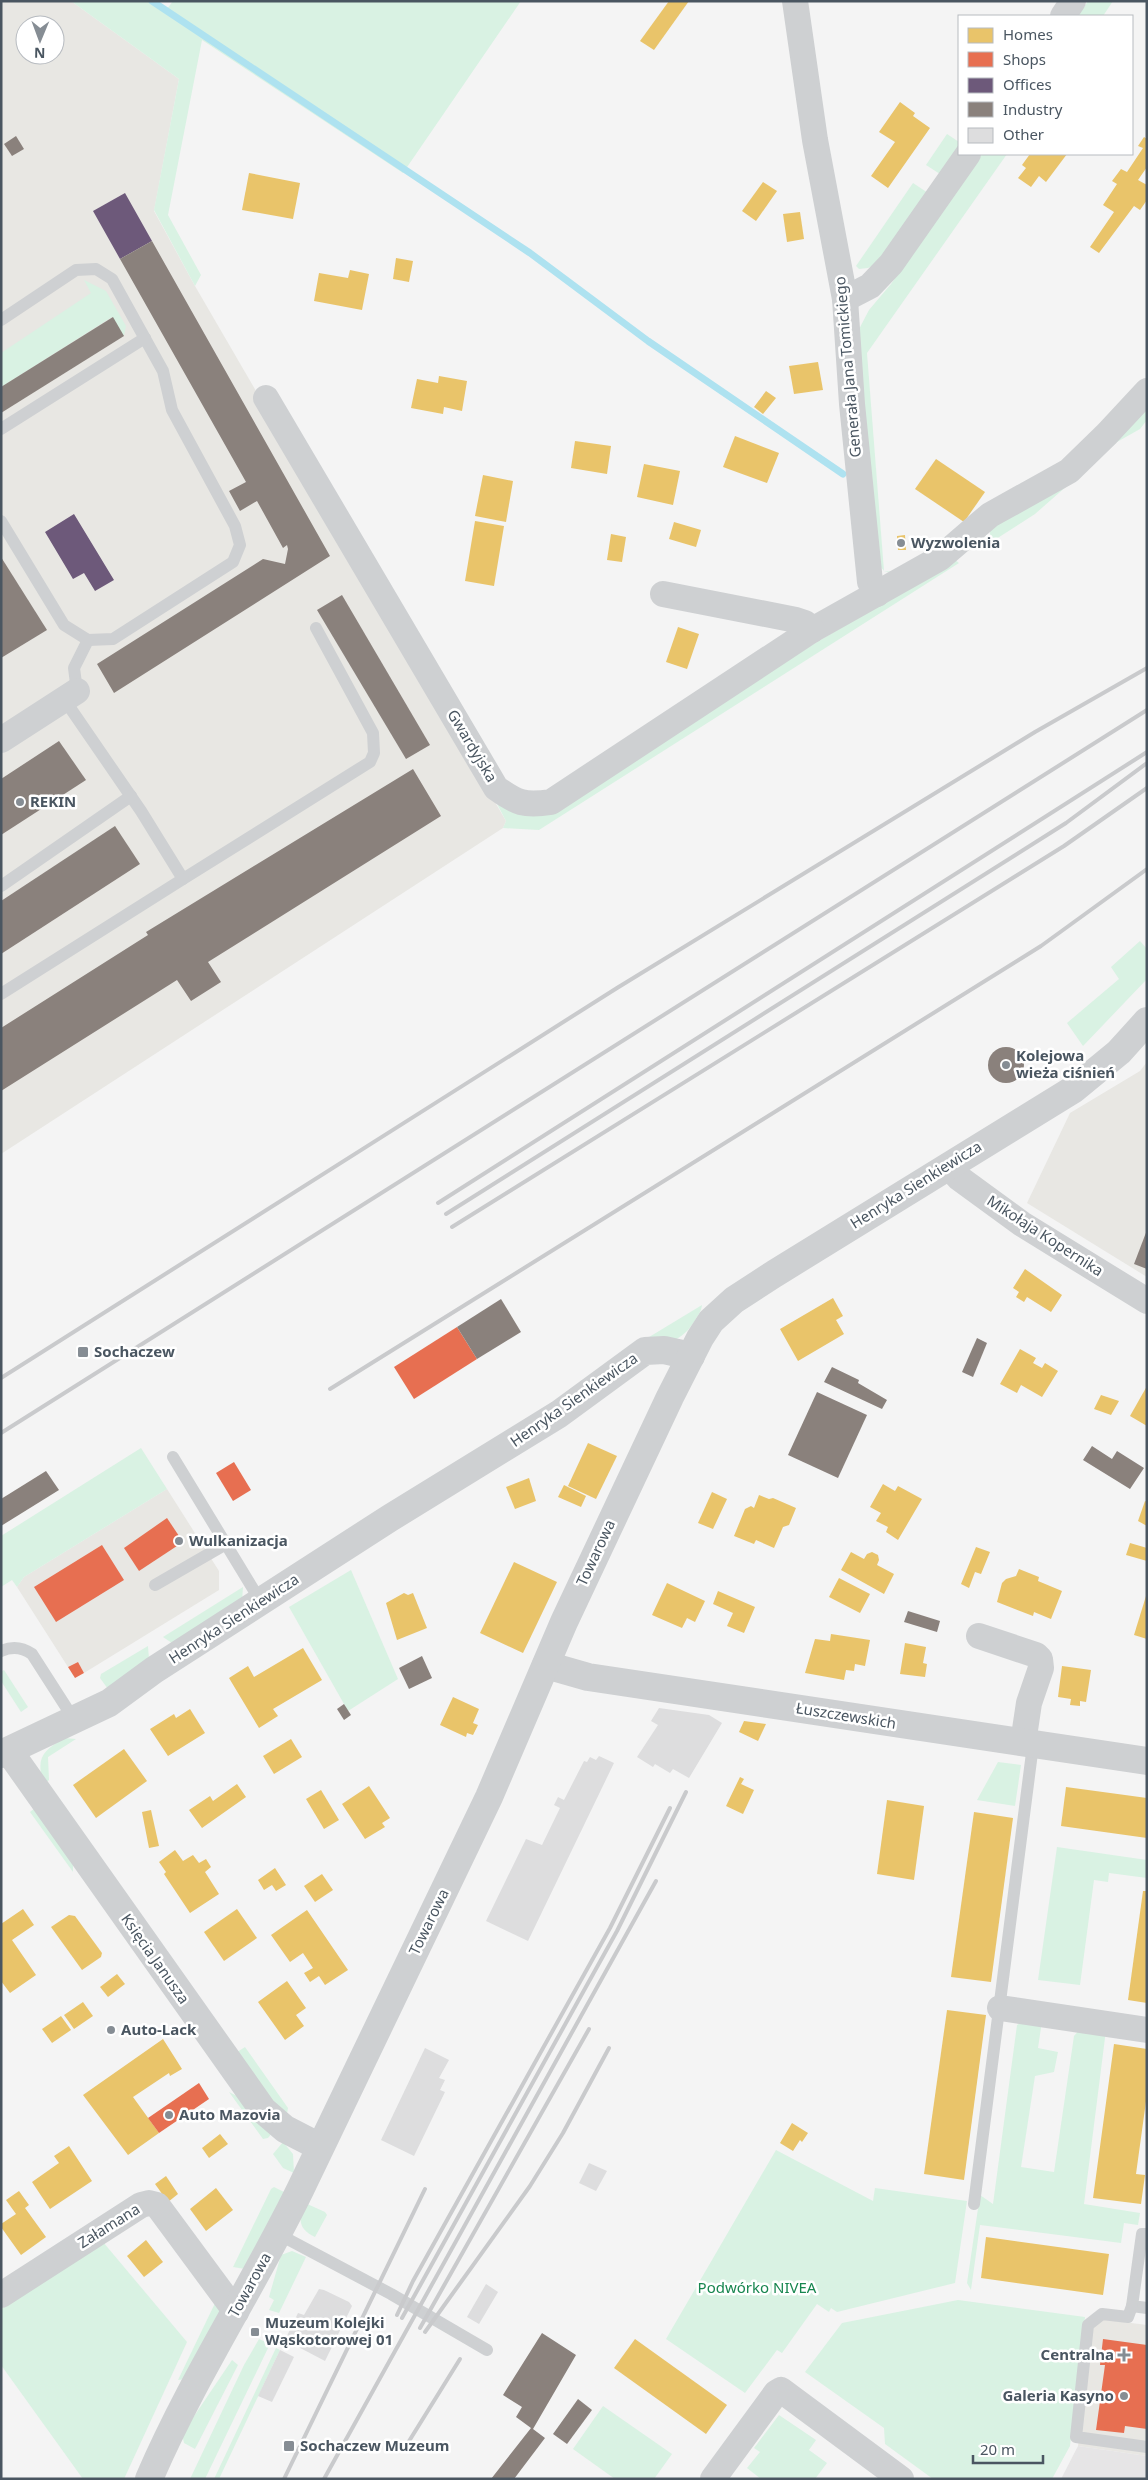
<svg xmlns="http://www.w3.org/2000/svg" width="1148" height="2480" viewBox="0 0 1148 2480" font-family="'Noto Sans',sans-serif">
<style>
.commercial{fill:#e8e7e3;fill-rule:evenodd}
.education{fill:#e6e5e6}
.green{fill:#d9f2e3}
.homes{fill:#e9c46a}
.shops{fill:#e76f51}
.offices{fill:#6d597a}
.industry{fill:#8a817c}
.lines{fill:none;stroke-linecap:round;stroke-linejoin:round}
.stream{stroke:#aee2f0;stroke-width:7}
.building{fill:#ddddde}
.service{stroke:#ced0d2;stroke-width:12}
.minor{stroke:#ced0d2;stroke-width:26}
.tertiary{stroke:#ced0d2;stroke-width:28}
.rail{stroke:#c9cacc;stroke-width:4}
.poi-dot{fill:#868d94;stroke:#fff;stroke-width:2}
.labels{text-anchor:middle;stroke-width:5;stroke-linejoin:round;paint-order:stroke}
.street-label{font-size:15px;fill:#4a5661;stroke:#fff}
.poi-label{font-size:15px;font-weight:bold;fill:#4a5661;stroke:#fff;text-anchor:start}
.park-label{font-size:15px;fill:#17864f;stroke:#fff}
</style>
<rect width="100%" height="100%" fill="#f4f4f4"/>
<g class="commercial">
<path d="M1 1H71L179 79 154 211 195 286 506 821 503 828 1 1154ZM25 25H55V55H25Z"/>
<polygon points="1147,1062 1147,1277 1027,1203 1070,1113 1140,1071"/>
<polygon points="167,1489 219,1571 219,1590 84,1673 78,1662 68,1667 17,1587 24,1577"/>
<polygon points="1092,2318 1147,2325 1147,2456 1078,2446"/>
</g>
<polygon class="education" points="1078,2446 1147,2456 1147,2479 1061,2479"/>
<g class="green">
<polygon points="71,1 155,1 167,9 173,1 521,1 403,173 202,40 168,215 201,275 195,286 154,210 179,79"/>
<polygon points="1088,1 1113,1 1103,16 1078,16"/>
<polygon points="947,134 959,142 959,146 940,174 926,165"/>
<polygon points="982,154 1007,154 867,353 884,571 896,572 898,575 884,571 877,562 857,333 869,310 891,284"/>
<polygon points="913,183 928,193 879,263 868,268 859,269 856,266"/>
<polygon points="84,280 106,291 126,326 124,336 112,317 1,387 1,353 91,293"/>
<polygon points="1147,403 1147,420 1140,429 1117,442 1035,514 993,541 990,536 990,528"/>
<polygon points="955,560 959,563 539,830 503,828 506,821 497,804 522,813 728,695"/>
<polygon points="1140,941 1147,949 1147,979 1083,1046 1067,1023 1119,979 1111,967"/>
<path d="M702 1305C701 1313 697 1316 694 1322 678 1347 658 1344 631 1348Z"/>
<polygon points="141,1448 167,1489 24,1577 17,1587 12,1580 1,1587 1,1536"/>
<polygon points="351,1570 398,1679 348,1711 289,1607"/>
<polygon points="243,1587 242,1601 172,1643 163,1637"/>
<polygon points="148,1646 149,1659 108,1689 100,1678 101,1674"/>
<polygon points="4,1670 28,1707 21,1712 1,1681 1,1672"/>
<path d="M64 1738 76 1739 48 1757 49 1780 44 1784C35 1758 43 1751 64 1738Z"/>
<polygon points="998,1762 1021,1765 1015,1806 977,1800"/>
<polygon points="35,1808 73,1865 73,1872 30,1812"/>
<polygon points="1057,1847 1147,1860 1147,1878 1109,1873 1108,1882 1094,1880 1080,1985 1038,1980"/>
<polygon points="1027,2019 1042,2021 1038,2048 1058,2052 1054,2072 1035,2076 1021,2167 1054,2172 1074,2036 1082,2027 1106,2030 1084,2204 1140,2213 1138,2225 1124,2223 1121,2243 980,2225 971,2290 967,2283 980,2195 993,2204 1017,2025"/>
<polygon points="245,2047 288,2108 287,2114 281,2112 234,2054"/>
<polygon points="229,2092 239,2097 272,2133 268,2138 263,2139"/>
<polygon points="283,2142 293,2154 294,2173 283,2168 273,2154"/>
<polygon points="776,2150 873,2201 875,2188 967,2201 955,2283 837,2312 831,2308 829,2312 817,2304 782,2353 777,2350 745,2393 666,2339"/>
<polygon points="274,2187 286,2193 245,2269 233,2267 271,2189"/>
<path d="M305 2203 325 2212 327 2215 315 2237C298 2229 298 2219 305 2203Z"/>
<polygon points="103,2242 187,2342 124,2479 83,2479 1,2365 1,2309"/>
<polygon points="292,2251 306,2257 279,2313 269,2310 274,2300 269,2297 281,2255"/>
<polygon points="218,2297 222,2310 185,2379 178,2380"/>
<polygon points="958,2300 1085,2317 1070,2446 1052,2479 933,2479 885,2444 884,2428 805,2372 842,2323"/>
<polygon points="259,2339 270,2344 205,2479 190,2479 244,2365"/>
<polygon points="276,2348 280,2350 219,2479 214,2479"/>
<polygon points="232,2360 238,2365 195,2449 184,2443 182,2434"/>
<polygon points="603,2406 672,2454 654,2479 615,2479 573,2449"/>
<polygon points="779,2415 816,2440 809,2450 827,2463 815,2479 761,2479 747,2468 760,2452 754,2448"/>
</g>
<g class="homes">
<polygon points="669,1 689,1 654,50 640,41"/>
<polygon points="900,102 915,113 913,116 930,128 888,188 871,176 895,142 879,132"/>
<polygon points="1144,137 1147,139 1147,167 1138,180 1147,185 1147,200 1140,210 1134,206 1099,253 1090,247 1114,212 1103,205 1117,184 1112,181 1121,169 1127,172 1143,148 1138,146"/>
<polygon points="1030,154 1067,154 1046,182 1039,176 1031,187 1018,178 1026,168 1022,165"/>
<polygon points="249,173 300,183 293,219 242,210"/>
<polygon points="763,182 777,191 756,221 742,211"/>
<polygon points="800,212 804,239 787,242 783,214"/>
<polygon points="396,258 413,261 409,282 393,279"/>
<polygon points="350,270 369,274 362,310 314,301 319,273 348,278"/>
<polygon points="818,362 823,390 794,394 789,366"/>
<polygon points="439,376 467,381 462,411 444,407 443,414 411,408 417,379 438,383"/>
<polygon points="766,391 776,398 763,414 754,407"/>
<polygon points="735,436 779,453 767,483 723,467"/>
<polygon points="575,441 611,446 607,474 571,468"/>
<polygon points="936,459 985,492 964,522 915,489"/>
<polygon points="644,464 680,471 673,505 637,497"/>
<polygon points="483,475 513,481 506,522 475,516"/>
<polygon points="475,521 504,526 494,586 465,581"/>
<polygon points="674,522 701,530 696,547 669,539"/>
<polygon points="611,534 626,537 622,562 607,560"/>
<polygon points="905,535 906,550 898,550 897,536"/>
<polygon points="678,627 699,634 687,669 666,662"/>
<polygon points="1025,1269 1062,1295 1051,1312 1027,1297 1024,1302 1016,1297 1019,1292 1013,1288"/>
<polygon points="833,1298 843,1316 836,1320 844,1334 798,1361 780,1329"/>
<polygon points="1020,1349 1036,1358 1033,1363 1042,1368 1045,1363 1058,1371 1042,1397 1021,1385 1017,1393 1000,1384"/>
<polygon points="1147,1386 1147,1426 1130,1416"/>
<polygon points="1101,1395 1119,1401 1111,1415 1094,1409"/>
<polygon points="588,1443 617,1456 596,1499 568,1486"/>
<polygon points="529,1478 536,1501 515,1509 506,1487"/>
<polygon points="883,1484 895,1491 898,1486 922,1499 898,1540 886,1532 888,1527 876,1521 881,1513 870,1507"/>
<polygon points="564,1485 586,1496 581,1507 558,1497"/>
<polygon points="712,1492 727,1499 713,1529 698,1523"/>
<polygon points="759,1495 769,1499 773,1498 796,1508 789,1525 783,1527 774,1548 756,1540 754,1544 734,1536 745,1509 751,1506 754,1508"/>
<polygon points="1145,1501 1147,1502 1147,1526 1138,1521"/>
<polygon points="1130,1543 1147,1548 1147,1561 1126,1555"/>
<polygon points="976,1547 990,1552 981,1574 975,1572 969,1588 961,1584"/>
<polygon points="851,1552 864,1559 867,1554 872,1552 878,1555 879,1560 877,1565 894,1574 884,1594 841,1570"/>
<polygon points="514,1562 557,1582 523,1653 480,1633"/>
<polygon points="1019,1569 1039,1577 1038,1581 1062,1591 1051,1619 1034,1612 1033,1616 997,1602 1002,1583 1006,1579 1016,1576"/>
<polygon points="839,1578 870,1594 860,1613 829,1597"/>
<polygon points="667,1583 705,1601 695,1622 687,1618 682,1628 652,1615"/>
<polygon points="718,1591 755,1607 744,1633 727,1626 733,1613 713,1604"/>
<polygon points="404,1593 408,1595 413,1593 427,1628 397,1640 386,1603"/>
<polygon points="1146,1596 1147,1596 1147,1639 1134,1635"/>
<polygon points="831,1634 870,1640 865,1666 855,1664 854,1671 846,1670 844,1680 805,1673 815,1639 830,1641"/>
<polygon points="905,1643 926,1647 923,1663 927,1664 925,1677 900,1674"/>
<polygon points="303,1648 322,1680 273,1709 278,1716 259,1728 229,1678 248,1666 254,1677"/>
<polygon points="1062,1666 1091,1670 1086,1702 1080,1701 1080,1706 1070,1705 1071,1699 1058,1697"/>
<polygon points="453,1697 479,1709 473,1723 478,1725 473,1735 467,1733 466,1737 440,1725"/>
<polygon points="190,1709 205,1733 168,1756 150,1729 174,1714 176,1718"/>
<polygon points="744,1721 766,1724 758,1741 739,1732"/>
<polygon points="291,1739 302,1757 274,1774 263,1756"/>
<polygon points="124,1749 147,1781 96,1818 73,1785"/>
<polygon points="740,1777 744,1779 741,1784 754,1790 743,1814 726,1806"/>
<polygon points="237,1784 246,1797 202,1828 189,1810 210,1796 213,1801"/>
<polygon points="369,1786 390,1818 382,1823 385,1827 365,1839 342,1804"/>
<polygon points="1066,1787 1147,1798 1147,1838 1061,1826"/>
<polygon points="321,1790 339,1820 324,1829 306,1799"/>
<polygon points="887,1800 924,1806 914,1880 877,1874"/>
<polygon points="151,1810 159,1846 149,1848 142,1812"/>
<polygon points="974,1812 1013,1818 991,1982 951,1977"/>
<polygon points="175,1850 183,1861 193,1855 199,1863 206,1859 211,1867 205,1872 219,1894 190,1913 164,1874 166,1872 159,1862"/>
<polygon points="275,1868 286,1885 276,1891 272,1885 264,1890 258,1880"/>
<polygon points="322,1874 333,1890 315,1902 304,1886"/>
<polygon points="1143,1891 1147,1891 1147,2003 1128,2000"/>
<polygon points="23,1909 34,1925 12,1940 36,1975 10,1993 1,1981 1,1924"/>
<polygon points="237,1909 257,1938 224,1961 204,1932"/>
<polygon points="307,1910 348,1970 325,1985 319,1976 310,1982 304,1973 313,1968 303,1953 290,1962 271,1935"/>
<polygon points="69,1915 75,1916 102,1953 101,1957 82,1970 51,1927"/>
<polygon points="117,1974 125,1984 108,1997 100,1987"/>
<polygon points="287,1981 306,2008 296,2015 304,2026 285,2040 258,2002"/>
<polygon points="83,2002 93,2016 74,2029 64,2015"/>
<polygon points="947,2010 986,2015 964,2180 924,2174"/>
<polygon points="61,2016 71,2030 52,2043 42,2029"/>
<polygon points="163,2039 182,2069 170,2076 169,2073 133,2097 159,2133 128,2155 83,2095"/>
<polygon points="1114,2044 1147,2049 1147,2094 1136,2174 1145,2175 1141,2204 1093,2198"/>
<polygon points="792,2123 808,2133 802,2142 800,2140 793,2151 780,2143"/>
<polygon points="220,2134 228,2144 209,2158 202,2148"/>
<polygon points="69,2146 92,2181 50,2209 32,2182 59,2163 54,2156"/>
<polygon points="166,2176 178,2194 168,2202 155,2184"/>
<polygon points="216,2188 233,2210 206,2231 190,2209"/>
<polygon points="19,2191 29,2205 25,2208 46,2237 21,2255 1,2227 1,2224 16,2214 6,2200"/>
<polygon points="986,2237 1109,2254 1103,2295 981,2278"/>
<polygon points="146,2240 163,2262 144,2277 127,2256"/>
<polygon points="635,2339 727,2405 706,2434 614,2368"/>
</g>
<g class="shops">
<polygon points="457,1327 477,1359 414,1399 394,1367"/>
<polygon points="234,1462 251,1490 233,1501 216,1473"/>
<polygon points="167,1518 183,1542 139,1571 124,1548"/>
<polygon points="102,1545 124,1580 56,1622 34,1587"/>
<polygon points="78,1662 84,1673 75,1678 68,1667"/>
<polygon points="199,2083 209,2099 159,2133 148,2118"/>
<polygon points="1103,2339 1147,2345 1147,2429 1125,2426 1124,2433 1096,2430 1105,2365 1100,2365"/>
</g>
<g class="offices">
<polygon points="125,193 152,241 120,259 93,211"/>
<polygon points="74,514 114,580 95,591 84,573 73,579 45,532"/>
</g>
<g class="industry">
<polygon points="16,136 24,149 12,156 4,144"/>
<polygon points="152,241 330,556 114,693 97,664 263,559 285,564 288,549 287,545 283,548 257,501 240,511 229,491 246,482 120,259"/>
<polygon points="113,317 124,336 1,413 1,387"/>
<polygon points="1,557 47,630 1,658"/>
<polygon points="342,595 430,745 406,759 317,610"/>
<polygon points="59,741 86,780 1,835 1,779"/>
<polygon points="413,769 441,816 208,962 221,982 191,1001 177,980 1,1091 1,1028 148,935 146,932"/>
<polygon points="115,826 140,864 1,954 1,901"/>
<circle cx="1006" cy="1065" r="18"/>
<polygon points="1147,1230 1147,1269 1134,1264"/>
<polygon points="501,1299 521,1332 477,1359 457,1327"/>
<polygon points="977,1338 987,1343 973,1377 962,1372"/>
<polygon points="832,1367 859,1380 858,1383 887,1400 882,1409 824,1382"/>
<polygon points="817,1392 867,1415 838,1478 788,1455"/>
<polygon points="1092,1446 1112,1459 1117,1451 1144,1468 1130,1489 1083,1460"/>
<polygon points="46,1471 59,1490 1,1526 1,1499"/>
<polygon points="908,1611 940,1621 937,1632 904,1622"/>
<polygon points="422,1656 432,1678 409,1689 399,1668"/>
<polygon points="344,1704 351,1715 344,1720 337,1709"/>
<polygon points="542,2333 576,2355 533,2429 545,2438 514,2479 491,2479 531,2428 516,2417 522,2407 503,2395"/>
<polygon points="578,2399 592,2410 567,2444 553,2434"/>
</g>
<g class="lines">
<polyline class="stream" points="152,1 530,253 648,341 843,474"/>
</g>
<g class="building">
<polygon points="659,1708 709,1715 722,1723 689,1778 673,1769 670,1773 655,1764 653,1767 637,1757 658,1725 651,1721"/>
<polygon points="599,1756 614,1763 528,1941 486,1921 526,1839 542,1845 560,1808 554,1805 558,1797 564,1800 584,1761 587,1762 590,1757 596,1760"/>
<polygon points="425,2048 449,2060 439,2078 445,2080 440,2090 445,2092 414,2156 381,2140"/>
<polygon points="589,2163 607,2171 596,2191 579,2183"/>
<polygon points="486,2284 498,2292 479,2324 467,2317"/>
<polygon points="319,2289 324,2290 349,2302 352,2306 325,2361 285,2340 298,2313 304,2315"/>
<polygon points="280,2350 294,2357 272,2402 258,2396"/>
</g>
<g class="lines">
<g class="service">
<polyline points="1,320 76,270 96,269 112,279 163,371 172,410 235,526 240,545 233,562 113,639 88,640 64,625 1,521"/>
<polyline points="1,429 145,338"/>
<polyline points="77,691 74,668 88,640"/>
<polyline points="64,699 141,811 183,879 370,762 374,753 373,733 316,628"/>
<polyline points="1,886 131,796"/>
<polyline points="1,994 183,879"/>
<polyline points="173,1457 261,1602"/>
<polyline points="155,1585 226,1544"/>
<path d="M1 1651C12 1646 22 1647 32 1654L75 1721"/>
<polyline points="974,2204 1033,1745"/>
<polyline points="278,2234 391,2294 487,2350"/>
<polyline points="1147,2234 1142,2234 1132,2306 1147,2308"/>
<polyline points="1132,2306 1128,2317 1102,2314 1088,2325 1076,2437 1147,2447"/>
</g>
<g class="minor">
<polyline points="795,1 815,140 845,299 852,404 870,582 877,594"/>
<polyline points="1063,16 1073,1"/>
<polyline points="845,299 870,286 891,264 968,154"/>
<path d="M266 398 496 788C517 803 524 806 551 802L812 630 940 558 990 515 1069 471 1107 434 1147 391"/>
<polyline points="663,594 796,620 805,623 812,630"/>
<polyline points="1,740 77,691"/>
<polyline points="948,1166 959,1178 1022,1224 1147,1301"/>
<polyline points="979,1636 1036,1655 1040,1659 1041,1668 1029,1703 1023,1743"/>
<polyline points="1000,2008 1147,2030"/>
<polyline points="1,2295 141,2205 149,2203 157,2205 236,2312"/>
<polyline points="713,2479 776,2393 781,2390 901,2479"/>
</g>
<g class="tertiary">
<polyline points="546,1665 588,1677 1147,1761"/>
<polyline points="9,1751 263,2110 285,2129 320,2147"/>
<polyline points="1,1754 109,1703 154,1670 390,1518 559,1414 645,1351 664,1350 691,1356"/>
<path d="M149 2479C192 2379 252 2288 300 2190L489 1797 564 1622 670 1397 700 1338 711 1321 734 1300 774 1274 1074 1089 1119 1052 1147 1021"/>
</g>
<g class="rail">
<polyline points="438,1203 1147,752"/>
<polyline points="446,1214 1066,823 1147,763"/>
<polyline points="452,1227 1064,846 1147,788"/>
<polyline points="1,1378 617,988 1035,732 1147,668"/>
<polyline points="330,1389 1041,946 1147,869"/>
<polyline points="1,1433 1147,710"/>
<polyline points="397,2315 413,2281 610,1928 670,1808"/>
<polyline points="402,2318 617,1931 686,1792"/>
<polyline points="420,2328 589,2029"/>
<polyline points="425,2332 530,2186 563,2133 609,2048"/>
<polyline points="406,2446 460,2359"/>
<polyline points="284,2479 425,2189"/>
<polyline points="324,2479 656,1881"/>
</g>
</g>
<g class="poi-dot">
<circle cx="901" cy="543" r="5"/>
<circle cx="20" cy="802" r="5"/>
<circle cx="1006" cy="1065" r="5"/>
<rect x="77" y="1346" width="12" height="12" rx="2.5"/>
<circle cx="179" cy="1541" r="5"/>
<circle cx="111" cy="2030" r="5"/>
<circle cx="169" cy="2115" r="5"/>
<rect x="250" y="2327" width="10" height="10" rx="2.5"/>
<path d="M1121.5 2347.5h5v5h5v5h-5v5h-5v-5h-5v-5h5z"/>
<circle cx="1124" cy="2396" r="5"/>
<rect x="283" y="2440" width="12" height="12" rx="2.5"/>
</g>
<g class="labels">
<g class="street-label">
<text transform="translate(848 367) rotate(-95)" y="5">Generała Jana Tomickiego</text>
<text transform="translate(472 746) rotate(59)" y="5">Gwardyjska</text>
<text transform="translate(916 1185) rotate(-32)" y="5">Henryka Sienkiewicza</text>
<text transform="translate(1045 1236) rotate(33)" y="5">Mikołaja Kopernika</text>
<text transform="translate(574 1400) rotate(-35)" y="5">Henryka Sienkiewicza</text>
<text transform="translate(596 1553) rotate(-65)" y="5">Towarowa</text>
<text transform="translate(234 1619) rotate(-33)" y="5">Henryka Sienkiewicza</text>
<text transform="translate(846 1716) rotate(9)" y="5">Łuszczewskich</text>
<text transform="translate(429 1922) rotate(-64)" y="5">Towarowa</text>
<text transform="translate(155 1959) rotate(55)" y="5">Księcia Janusza</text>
<text transform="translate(109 2226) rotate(-32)" y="5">Załamana</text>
<text transform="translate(250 2285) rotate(-61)" y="5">Towarowa</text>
</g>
<g class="poi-label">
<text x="911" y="548">Wyzwolenia</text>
<text x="30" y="807">REKIN</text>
<text x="1016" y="1061">Kolejowa<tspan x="1016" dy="17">wieża ciśnień</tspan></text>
<text x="94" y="1357">Sochaczew</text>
<text x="189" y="1546">Wulkanizacja</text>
<text x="121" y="2035">Auto-Lack</text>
<text x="179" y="2120">Auto Mazovia</text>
<text x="265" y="2328">Muzeum Kolejki<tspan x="265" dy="17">Wąskotorowej 01</tspan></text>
<text x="1114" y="2360" text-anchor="end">Centralna</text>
<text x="1114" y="2401" text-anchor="end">Galeria Kasyno</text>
<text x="300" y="2451">Sochaczew Muzeum</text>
</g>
<g class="park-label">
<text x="757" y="2293">Podwórko NIVEA</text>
</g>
</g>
<rect width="1148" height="2480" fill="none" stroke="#4a5661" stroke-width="5"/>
<rect x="958" y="15" width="175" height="140" fill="#ffffff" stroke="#b7bbc0"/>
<rect x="968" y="28" width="25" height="15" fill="#e9c46a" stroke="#b7bbc0"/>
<text x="1003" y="40" font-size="15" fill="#4a5661">Homes</text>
<rect x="968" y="52" width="25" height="15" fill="#e76f51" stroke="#b7bbc0"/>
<text x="1003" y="65" font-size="15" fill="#4a5661">Shops</text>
<rect x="968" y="78" width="25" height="15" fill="#6d597a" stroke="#b7bbc0"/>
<text x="1003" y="90" font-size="15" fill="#4a5661">Offices</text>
<rect x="968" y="102" width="25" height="15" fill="#8a817c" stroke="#b7bbc0"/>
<text x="1003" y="115" font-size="15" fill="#4a5661">Industry</text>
<rect x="968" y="128" width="25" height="15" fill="#ddddde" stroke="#b7bbc0"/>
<text x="1003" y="140" font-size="15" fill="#4a5661">Other</text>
<g transform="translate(40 40) rotate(181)"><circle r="24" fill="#ffffff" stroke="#b7bbc0"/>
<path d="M0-4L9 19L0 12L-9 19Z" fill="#868d94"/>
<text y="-8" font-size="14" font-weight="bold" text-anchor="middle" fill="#4a5661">N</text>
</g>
<path d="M973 2455v8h70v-8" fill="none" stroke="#4a5661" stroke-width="2.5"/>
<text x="980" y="2455" font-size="15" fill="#4a5661" stroke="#ffffff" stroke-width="4" paint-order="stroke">20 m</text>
</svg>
